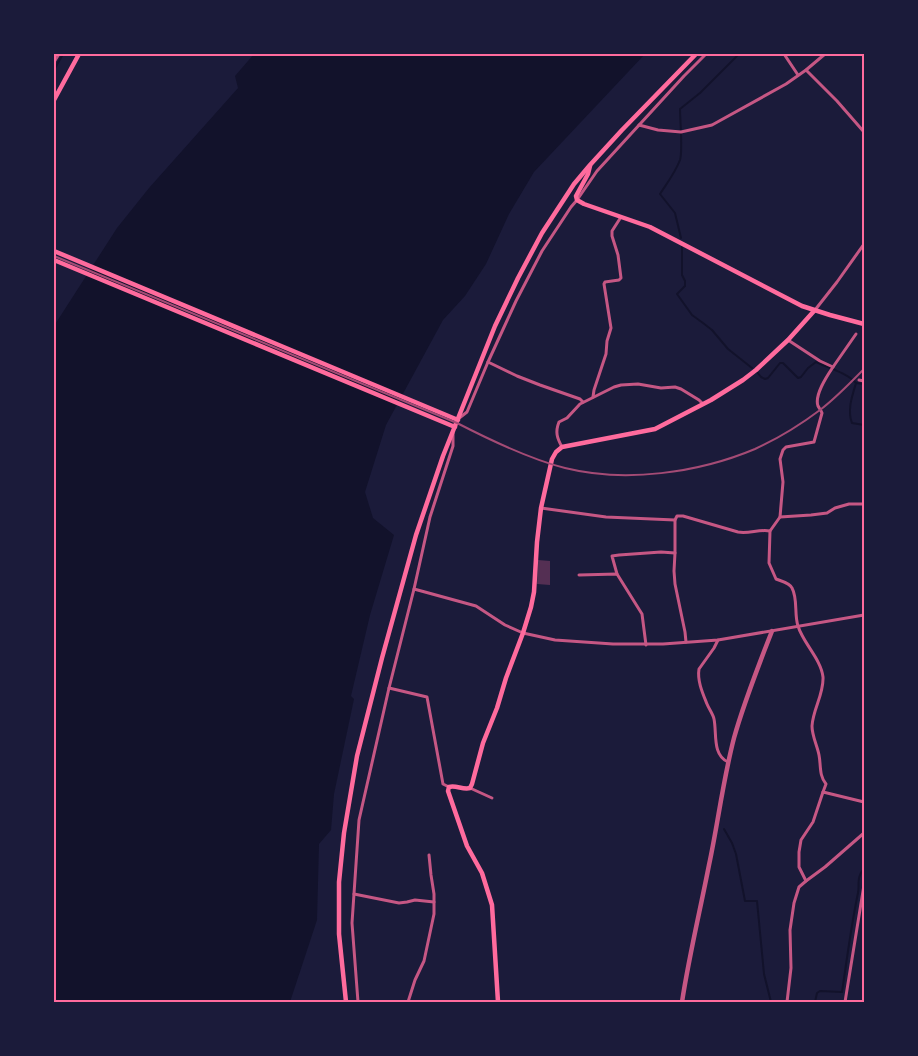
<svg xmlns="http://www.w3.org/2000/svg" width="918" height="1056" viewBox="0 0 918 1056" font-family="'Open Sans',sans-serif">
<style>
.water{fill:#12122b}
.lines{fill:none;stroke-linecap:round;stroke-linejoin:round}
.stream{stroke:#12122b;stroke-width:2}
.building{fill:#542f53}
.minor{stroke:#c65784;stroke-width:3}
.tertiary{stroke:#c65784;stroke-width:4.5}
.secondary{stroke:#ff6b9d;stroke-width:4.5}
.rail{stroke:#a44b75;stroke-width:2}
.neatline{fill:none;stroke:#ff6b9d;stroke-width:2}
</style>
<rect width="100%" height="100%" fill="#1b1b3a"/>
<polygon class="water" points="254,54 645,54 534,172 509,214 486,264 465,296 443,320 386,425 365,492 373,518 394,535 370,615 351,696 354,699 334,794 331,830 319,844 317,920 290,1002 54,1002 54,326 117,228 149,188 238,88 235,76"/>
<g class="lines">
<g class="stream">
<polyline points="54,70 63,54"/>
<path d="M681 238 675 213 660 194C667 183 675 173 680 160 683 150 680 121 680 109L700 93 739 54"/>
<polyline points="682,247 682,275 685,281 685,286 677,294 692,315 703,323 712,330 728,349 752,368"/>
<path d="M757 372 761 377 765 379 768 378 780 363H783L798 378 801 377 808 368 816 362C829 368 847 373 856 383L864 384"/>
<path d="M856 383C852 396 847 411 852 423L864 425"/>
<polyline points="724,829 732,843 736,854 745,901 757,901 764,974 771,1002"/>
<path d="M815 1002 817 993 820 991 842 992C847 959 851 926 858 893 860 882 856 881 862 871"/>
</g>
</g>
<polygon class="building" points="538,560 550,561 550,585 537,584"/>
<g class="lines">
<g class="minor">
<polyline points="784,54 798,75"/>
<polyline points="54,62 59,54"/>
<polyline points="806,70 837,101 864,132"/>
<polyline points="639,125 658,130 681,132 712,125 786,84 806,70 825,54"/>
<polyline points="815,310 837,282 864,244"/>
<path d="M788 340 820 361 833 367C827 376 814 395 818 406 819 408 821 410 822 413L814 442 786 447 783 450 780 459 783 482 780 517 770 531 769 563 776 579C781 581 790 583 792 588 798 599 794 614 798 626 803 643 821 659 823 677 824 694 813 709 812 726 812 736 817 745 819 755 821 765 819 776 826 784L823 792"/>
<polyline points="488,362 517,376 540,385 580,399 583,402"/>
<polyline points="833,367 856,334"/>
<polyline points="859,380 864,381"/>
<polyline points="593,397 594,390 606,354 607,341 611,328 604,284 605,282 619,280 621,278 618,255 612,236 612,231 621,217"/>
<polyline points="458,419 467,412 488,362 516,301 542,251 571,207 577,200 597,171 684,76 706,54"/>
<path d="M562 447C557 438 555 432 559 422L567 418 580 404 614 387 621 385 638 384 661 388 675 387 681 389 699 400 703 404"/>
<polyline points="541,508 606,517 675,520"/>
<polyline points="780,517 811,515 827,513 835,508 849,504 864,504"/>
<polyline points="617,574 612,556 619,555 661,552 675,553"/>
<polyline points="579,575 617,574 642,614 646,645"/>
<polyline points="414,589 476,606 505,625 523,633 555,640 613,644 663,644 718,640 864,615"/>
<path d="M718 640 714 648 699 669C697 681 703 694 707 704 709 709 713 714 714 719 717 733 712 755 728 762"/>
<path d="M686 642 685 632 675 584 674 571 675 553V520L677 516H683L738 532C749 534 759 529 770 531"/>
<polyline points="389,688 427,697 443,784 449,787"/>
<polyline points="470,788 492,798"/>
<polyline points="806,881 799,867 799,852 801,840 813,822 823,792 864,802"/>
<polyline points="354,894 399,903 407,902 415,900 434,902"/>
<polyline points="358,1002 352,923 359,820 389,688 414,589 430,517 453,446 453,433"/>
<polyline points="408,1002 415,980 424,961 434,914 434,894 431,875 429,855"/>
<polyline points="787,1002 791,968 790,930 794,903 799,887 806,881 825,867 864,833"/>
<polyline points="845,1002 864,885"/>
</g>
<path class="tertiary" d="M682 1002C689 956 700 911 709 865 718 823 723 780 734 738 744 702 758 667 772 631"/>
<g class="secondary">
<polyline points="54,100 79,54"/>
<polyline points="590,166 588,174 576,196 577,200 584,204 650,227 802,306 830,315 864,324"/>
<polyline points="54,251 458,420"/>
<polyline points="54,260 455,427"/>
<polyline points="346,1002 339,934 339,882 344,833 357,756 382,658 416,535 443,456 495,326 518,278 542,233 574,184 590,165 622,130 696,54"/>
<path d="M498 1002 492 905 482 873 467 846 448 791 449 787C456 785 463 790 470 788L472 784 483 743 497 708 506 678 523 633 531 607 534 592 537 542 541 508 552 459 556 452 562 447 655 429 711 400 743 380 756 370 788 340 814 311"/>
</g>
<path class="rail" d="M54 256 457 423C490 440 529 459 565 468 625 483 698 473 755 449 777 439 800 425 820 410 836 398 850 383 864 369"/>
</g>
<rect width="918" height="1056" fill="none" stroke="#1b1b3a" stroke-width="110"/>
<rect x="55" y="55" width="808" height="946" class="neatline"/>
</svg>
